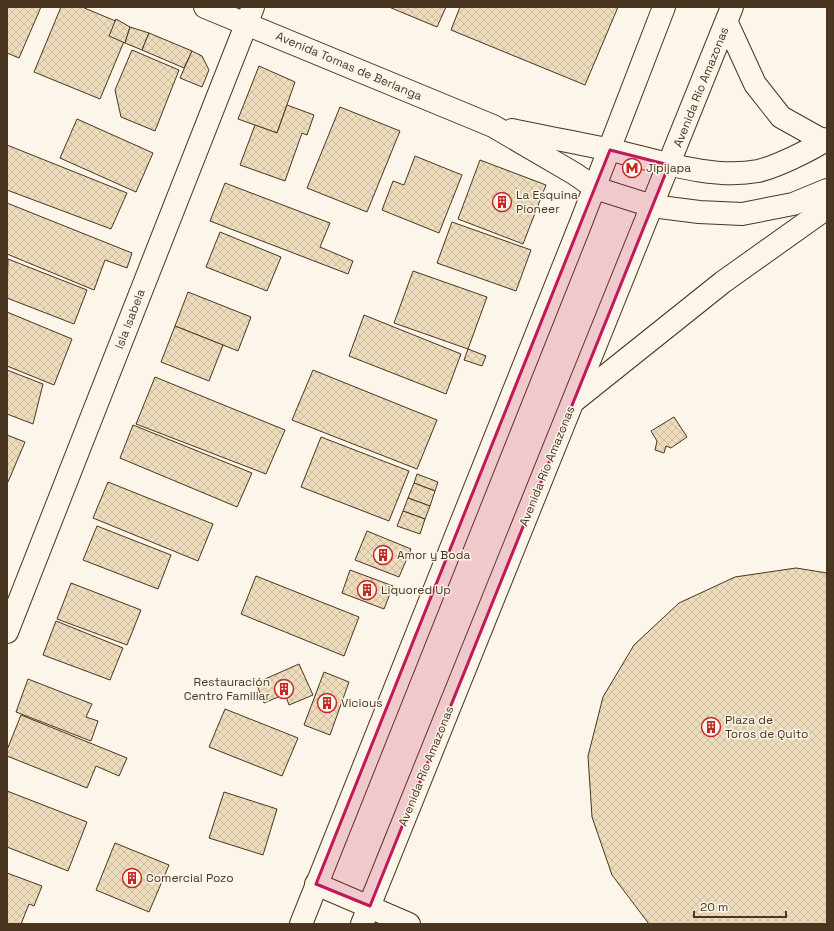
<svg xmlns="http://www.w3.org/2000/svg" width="834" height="931" viewBox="0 0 834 931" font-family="'Space Grotesk',sans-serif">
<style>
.building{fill:url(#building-cross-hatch);stroke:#4a3520}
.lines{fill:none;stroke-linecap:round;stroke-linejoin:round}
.street-casing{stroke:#4a3520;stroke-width:24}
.secondary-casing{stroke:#4a3520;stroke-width:24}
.street{stroke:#fbf6e9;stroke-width:22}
.secondary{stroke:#fbf6e9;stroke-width:22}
.marked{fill:#c2185b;fill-opacity:0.2;stroke:#c2185b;stroke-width:3;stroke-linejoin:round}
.labels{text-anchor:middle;stroke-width:3;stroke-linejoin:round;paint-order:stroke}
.street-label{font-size:12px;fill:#4a3520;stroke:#fbf6e9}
.poi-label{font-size:12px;fill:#4a3520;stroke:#fbf6e9;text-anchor:start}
</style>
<defs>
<pattern id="building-cross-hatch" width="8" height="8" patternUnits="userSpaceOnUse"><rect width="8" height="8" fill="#ecdcbc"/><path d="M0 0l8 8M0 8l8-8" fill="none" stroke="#ccbda1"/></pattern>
</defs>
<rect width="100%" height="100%" fill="#fbf6e9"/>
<g class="building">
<polygon points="7,7 41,7 19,58 7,53"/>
<polygon points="61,7 82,7 130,27 100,99 34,72"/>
<polygon points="389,7 446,7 437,27"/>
<polygon points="460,7 618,7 585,85 451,30"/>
<polygon points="116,19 130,27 125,43 109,36"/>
<polygon points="130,27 149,33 142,50 125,43"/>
<polygon points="149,33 192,51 184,68 142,50"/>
<polygon points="132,50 179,70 155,131 121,117 115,90"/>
<polygon points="192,51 202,56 209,70 202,87 180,78"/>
<polygon points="259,66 295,82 277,133 238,119"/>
<polygon points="287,105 314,115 307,135 302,133 285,181 240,165 255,125 277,133"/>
<polygon points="340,107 400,131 367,212 307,188"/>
<polygon points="77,119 153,153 136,192 60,158"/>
<polygon points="7,145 127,193 111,229 7,190"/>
<polygon points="415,156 462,175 439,233 382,210 393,181 404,185"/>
<polygon points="480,160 546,185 523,244 458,219"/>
<polygon points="225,183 330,223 320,247 353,261 348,274 210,221"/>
<polygon points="7,203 132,253 127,268 105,260 94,290 7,254"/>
<polygon points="452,222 531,250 516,291 437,263"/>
<polygon points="220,232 281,257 267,291 206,267"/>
<polygon points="8,259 87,290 74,324 7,298"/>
<polygon points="413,271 487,297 468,349 394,323"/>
<polygon points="188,292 251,317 238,351 175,326"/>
<polygon points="7,312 72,339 54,385 7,366"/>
<polygon points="364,315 461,354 446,394 349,356"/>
<polygon points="175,326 223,345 209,381 161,362"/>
<polygon points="468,349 486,356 482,366 464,360"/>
<polygon points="7,370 43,384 33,424 7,414"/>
<polygon points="313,370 437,420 417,469 292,420"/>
<polygon points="155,377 285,430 266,474 136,424"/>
<polygon points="674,417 687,437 671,448 666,446 664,453 655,450 657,441 651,431"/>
<polygon points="133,425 252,473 237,507 120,458"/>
<polygon points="7,435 25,442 8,482 7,482"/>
<polygon points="321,437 409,471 389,521 301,487"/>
<polygon points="417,474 438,482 435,491 414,483"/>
<polygon points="108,482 213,524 198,561 93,518"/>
<polygon points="414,483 435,491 430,506 408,498"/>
<polygon points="408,498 430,506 425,519 403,511"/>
<polygon points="403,511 425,519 420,534 397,526"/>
<polygon points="97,526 171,555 158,589 83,560"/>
<polygon points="367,531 411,549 399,577 355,560"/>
<polygon points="796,568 827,573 827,924 649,924 612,875 592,817 588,756 603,697 634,645 679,603 735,577"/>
<polygon points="350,570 393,586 384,609 342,593"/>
<polygon points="256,576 359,617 344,656 241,614"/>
<polygon points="71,583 141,610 127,645 57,619"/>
<polygon points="56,621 123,648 110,680 43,655"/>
<polygon points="299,664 313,695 289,705 285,694 264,703 256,683"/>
<polygon points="324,672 349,682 330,735 304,725"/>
<polygon points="28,679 92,704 86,717 98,721 91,741 16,712"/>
<polygon points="225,709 298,738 282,776 209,747"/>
<polygon points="21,715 127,758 119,776 96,766 87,788 7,756 7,750"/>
<polygon points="7,791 87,822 68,871 7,847"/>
<polygon points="224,792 277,809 263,855 209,838"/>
<polygon points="115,843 169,865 149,912 96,890"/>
<polygon points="7,873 42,886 34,906 29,904 21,924 7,924"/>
</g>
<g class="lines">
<defs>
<g id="street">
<polyline points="7,632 253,7"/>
<polyline points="316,884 409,924"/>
</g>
<g id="secondary">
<polyline points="205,7 493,126 575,174 595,188 652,206 699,212 742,214 793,204 827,190"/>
<polyline points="727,23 755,84 781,117 824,141"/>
<path d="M512 130C545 137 578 143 611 150 656 160 711 180 758 171 776 167 811 150 827 139"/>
<polyline points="574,401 723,282 827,208"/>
<polyline points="301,924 580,225 664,7"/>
<polyline points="362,924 732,7"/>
</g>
</defs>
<use href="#street" class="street-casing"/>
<use href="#secondary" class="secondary-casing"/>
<use href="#street" class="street"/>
<use href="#secondary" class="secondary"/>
</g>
<path class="marked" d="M610 150 669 165 370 906 316 884Z"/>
<defs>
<symbol id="metro-ring" viewBox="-11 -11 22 22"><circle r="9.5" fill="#fbf6e9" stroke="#c62828" stroke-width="1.5"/><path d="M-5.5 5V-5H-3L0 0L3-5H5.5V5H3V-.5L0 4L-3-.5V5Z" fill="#c62828"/></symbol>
<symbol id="building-ring" viewBox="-11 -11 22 22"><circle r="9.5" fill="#fbf6e9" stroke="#c62828" stroke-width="1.5"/><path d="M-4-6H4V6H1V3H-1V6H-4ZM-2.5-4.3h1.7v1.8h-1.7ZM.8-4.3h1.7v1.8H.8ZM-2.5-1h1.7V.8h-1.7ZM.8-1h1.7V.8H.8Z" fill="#c62828"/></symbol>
</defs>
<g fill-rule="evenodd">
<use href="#metro-ring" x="621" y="157" width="22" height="22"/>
<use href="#building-ring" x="491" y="191" width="22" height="22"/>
<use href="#building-ring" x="372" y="544" width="22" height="22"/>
<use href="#building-ring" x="356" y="579" width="22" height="22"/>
<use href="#building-ring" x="273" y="678" width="22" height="22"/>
<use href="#building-ring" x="316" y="692" width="22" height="22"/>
<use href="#building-ring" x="700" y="716" width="22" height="22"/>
<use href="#building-ring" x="121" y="867" width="22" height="22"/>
</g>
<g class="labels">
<g class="street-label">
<text transform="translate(349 66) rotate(23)" y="4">Avenida Tomas de Berlanga</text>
<text transform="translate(701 87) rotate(-68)" y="4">Avenida Río Amazonas</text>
<text transform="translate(130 319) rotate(-69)" y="4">Isla Isabela</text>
<text transform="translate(547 466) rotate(-68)" y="4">Avenida Río Amazonas</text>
<text transform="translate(426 766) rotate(-68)" y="4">Avenida Río Amazonas</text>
</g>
<g class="poi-label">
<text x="646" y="172">Jipijapa</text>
<text x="516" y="199">La Esquina<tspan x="516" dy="14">Pioneer</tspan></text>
<text x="397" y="559">Amor y Boda</text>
<text x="381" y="594">Liquored Up</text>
<text x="270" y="686" text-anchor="end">Restauración<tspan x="270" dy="14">Centro Familiar</tspan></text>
<text x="341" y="707">Vicious</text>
<text x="725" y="724">Plaza de<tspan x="725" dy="14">Toros de Quito</tspan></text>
<text x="146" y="882">Comercial Pozo</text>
</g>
</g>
<rect width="834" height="931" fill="none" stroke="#4a3520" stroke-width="16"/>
<path d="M694 911v6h92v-6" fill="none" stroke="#4a3520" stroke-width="2"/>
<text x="700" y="911" font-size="12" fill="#4a3520" stroke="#fbf6e9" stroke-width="3" paint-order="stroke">20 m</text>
</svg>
